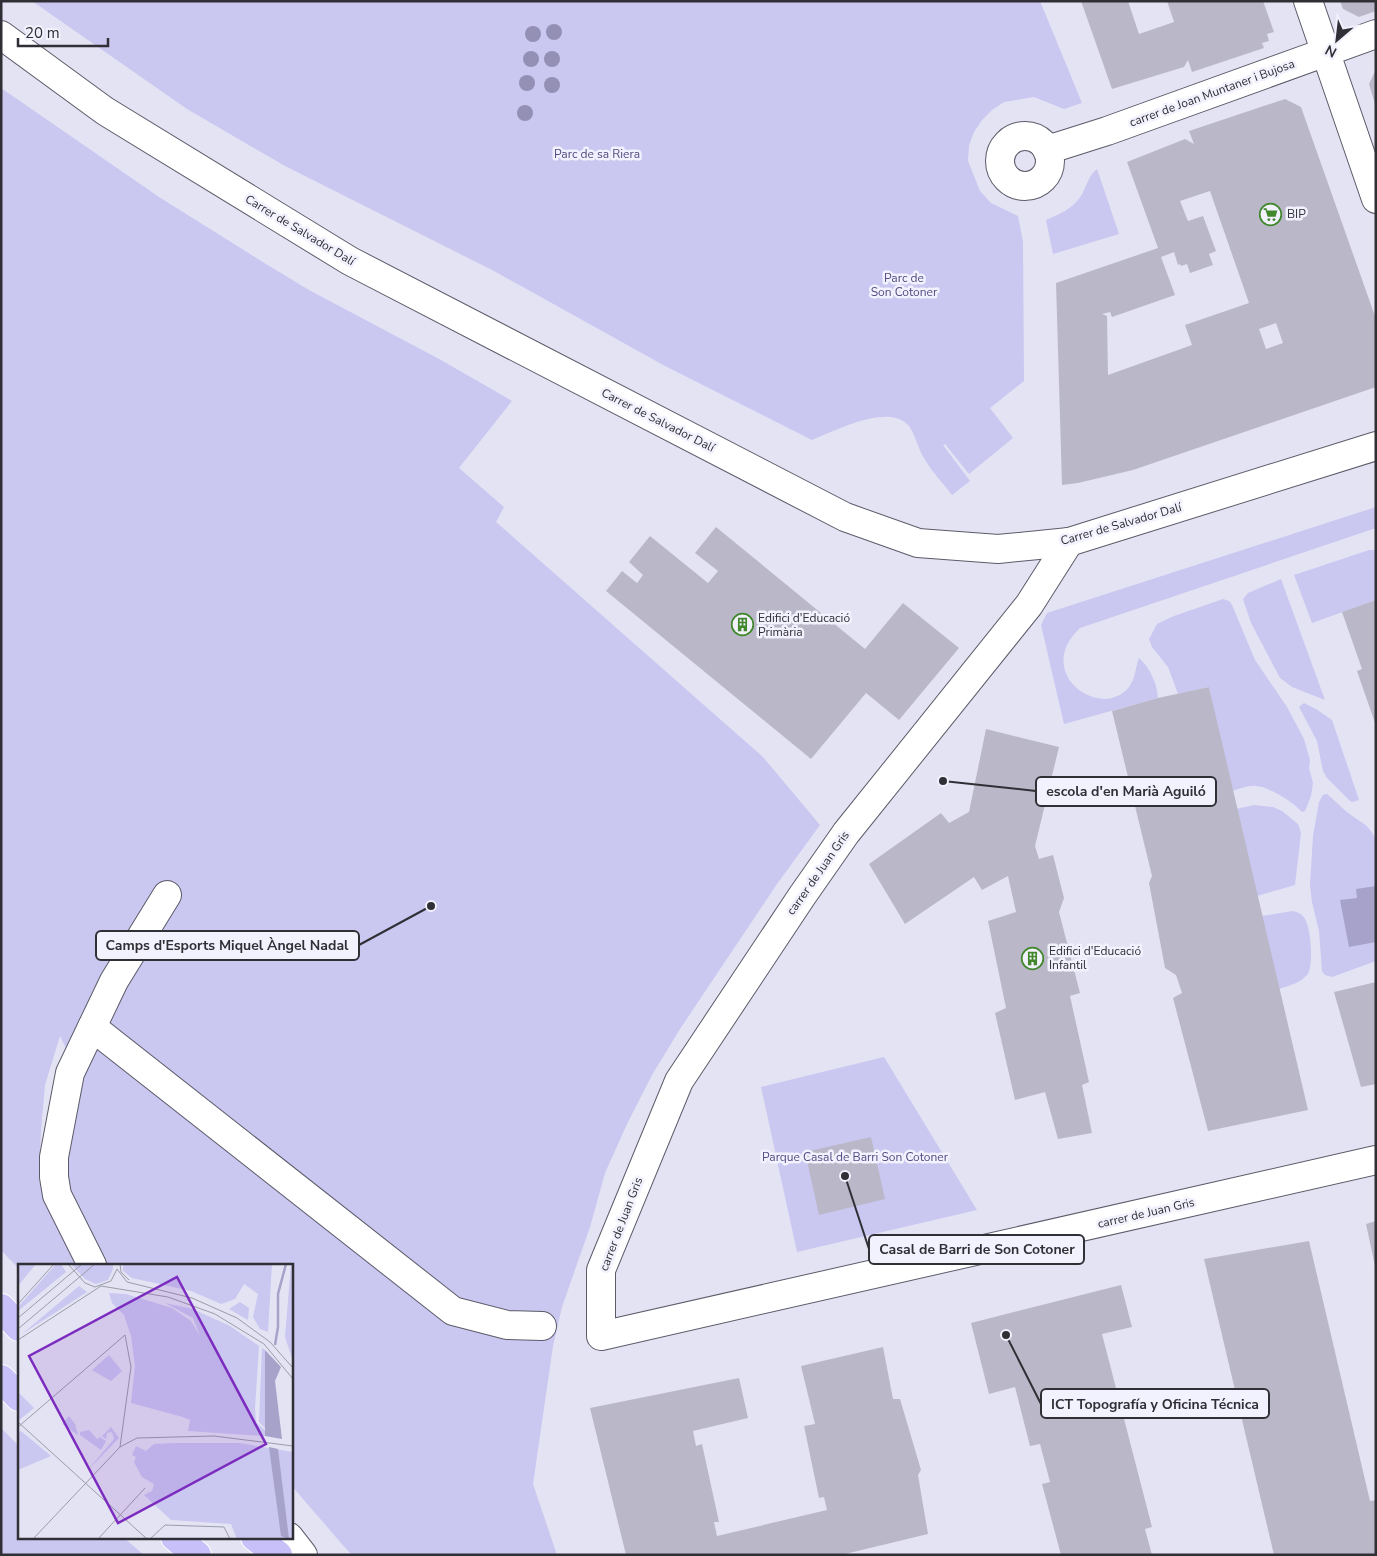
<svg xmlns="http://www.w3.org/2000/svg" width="1377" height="1556" viewBox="0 0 1377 1556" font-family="'Nunito Sans',sans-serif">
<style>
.green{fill:#cac7f0}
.water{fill:#a6a2ca}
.building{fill:#bab8c8;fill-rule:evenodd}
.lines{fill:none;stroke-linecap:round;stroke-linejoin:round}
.minor-casing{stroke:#5c5b69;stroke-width:30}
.major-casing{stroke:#fff;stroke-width:30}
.minor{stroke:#fff;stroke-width:28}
.major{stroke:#c8c0f8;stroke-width:28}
.tree{fill:#948fb5}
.labels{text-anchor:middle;stroke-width:5;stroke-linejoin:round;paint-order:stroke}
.street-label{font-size:12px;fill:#302f35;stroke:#f2f1fe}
.park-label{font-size:12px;fill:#534b81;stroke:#f2f1fe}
.poi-label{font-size:12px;fill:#302f35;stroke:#f2f1fe;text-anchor:start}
.inset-river{fill:none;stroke:#a6a2ca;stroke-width:2.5}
.inset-road{fill:none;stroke:#9c9ba8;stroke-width:1}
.view{fill:#7b2cbf;fill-opacity:0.15;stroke:#7b2cbf;stroke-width:2.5}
.inset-edge{fill:none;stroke:#302f35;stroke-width:2.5}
.leader{fill:none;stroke:#302f35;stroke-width:2}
.callout-dot{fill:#302f35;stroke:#f2f1fe;stroke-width:2}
.callout{fill:#f2f1fe;stroke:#302f35;stroke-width:2}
.callout-label{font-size:14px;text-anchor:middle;font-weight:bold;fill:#302f35}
</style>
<rect width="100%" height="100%" fill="#e4e3f4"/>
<g class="green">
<path d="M32 1H1040L1082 103 1064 109 1034 97 1004 102 992 110 982 120 974 132 969 145 968 161 980 191 991 203 1018 216 1023 242 1024 381 990 408 1013 438 969 474 945 444 943 445 970 481 952 495C943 483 931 471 924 458 918 449 914 430 907 424 886 404 835 431 812 440L665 366 494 271 285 166 187 109Z"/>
<polygon points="1,88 159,197 266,264 309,290 441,360 512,401 459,468 504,507 496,522 763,757 820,825 777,884 680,1029 652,1075 627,1124 605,1173 590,1227 562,1307 553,1346 533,1484 557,1555 352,1555 341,1543 291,1485 291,1265 107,1265 67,1188 66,1167 81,1079 60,1036 45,1085 41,1130 39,1179 44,1199 76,1265 19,1265 19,1269 1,1250"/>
<path d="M1097 169 1119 234 1053 254 1046 220C1060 214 1072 209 1081 196 1087 186 1088 176 1097 169Z"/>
<path d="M1376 507V528L1080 628C1032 673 1101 722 1129 687 1136 678 1135 668 1139 658 1150 668 1157 683 1158 698L1064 724 1041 625 1047 613Z"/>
<polygon points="1369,550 1374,550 1376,552 1376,600 1312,623 1294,575"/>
<polygon points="1281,579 1325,700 1292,687 1280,678 1251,623 1243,599 1248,593"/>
<path d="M1223 599 1229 601 1232 605 1255 660 1287 707 1304 739 1310 760 1309 768 1313 783 1311 796 1305 811 1302 812C1293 802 1270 787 1256 786 1249 785 1239 789 1232 791L1209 687 1178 694 1168 667 1152 647 1149 639 1157 624 1174 616Z"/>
<polygon points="1304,703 1316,709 1332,720 1359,800 1352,802 1349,800 1327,778 1323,771 1317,741 1299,707"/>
<path d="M1327 794C1335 800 1342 809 1351 815 1365 825 1368 824 1376 840V961L1332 977 1325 975 1322 971 1319 931 1312 902 1310 885 1313 836 1319 802 1323 795Z"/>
<polygon points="1254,805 1273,807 1282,811 1298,824 1301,833 1295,885 1257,896 1236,809"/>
<path d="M1293 911C1298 912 1302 914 1305 919 1311 929 1314 966 1307 975 1300 983 1288 986 1279 989L1262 916Z"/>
<polygon points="884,1057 977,1210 797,1252 761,1087"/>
<polygon points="1,1428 19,1446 19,1537 123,1537 144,1555 1,1555"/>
</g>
<polygon class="water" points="1376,886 1376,942 1349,947 1340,900 1357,898 1356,889"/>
<g class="building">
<polygon points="1081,1 1128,1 1139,34 1174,22 1167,1 1263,1 1274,32 1267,34 1269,41 1262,43 1264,48 1192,72 1188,60 1184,67 1112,89"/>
<polygon points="1340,1 1376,1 1376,11 1359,17 1343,9"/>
<polygon points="1376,69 1376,104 1375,104 1369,84"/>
<path d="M1285 99 1301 107 1376 319V387L1133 470 1078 483 1062 485 1056 283 1158 248 1127 162 1185 139 1194 144 1189 131ZM1210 191 1249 303 1185 325 1192 345 1108 375 1107 316 1102 314 1110 312 1112 317 1175 295 1161 257 1174 252 1178 265 1180 264 1181 266 1187 264 1190 273 1213 265 1209 254 1216 251 1203 216 1188 221 1180 201ZM1276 323 1283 343 1266 349 1259 329Z"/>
<polygon points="716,527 865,649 903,603 959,648 899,720 866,693 811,759 606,591 622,571 637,583 643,575 629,562 650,536 708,583 718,571 695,553"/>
<polygon points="1376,600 1376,723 1375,723 1357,671 1362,669 1342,612"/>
<polygon points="1209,687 1308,1110 1208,1131 1173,998 1182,993 1176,975 1165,968 1149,883 1152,876 1112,711 1158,698"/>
<polygon points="986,729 1059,747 1035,846 1039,859 1053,855 1064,898 1059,912 1080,993 1070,996 1089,1082 1082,1085 1092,1133 1058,1139 1045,1092 1015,1100 995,1013 1006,1008 988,921 1016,912 1008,876 982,890 974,877 905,924 869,864 941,813 949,823 969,812"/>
<polygon points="1376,982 1376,1084 1361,1087 1334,992"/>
<polygon points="871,1137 885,1199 819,1215 805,1152"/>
<polygon points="1376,1221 1376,1266 1375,1266 1366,1224"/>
<polygon points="1309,1241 1370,1501 1376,1500 1376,1555 1274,1555 1204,1259"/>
<polygon points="1121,1285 1132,1327 1102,1334 1152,1527 1145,1529 1152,1555 1061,1555 1042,1484 1050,1482 1040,1444 1030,1446 1015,1387 989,1394 971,1323"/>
<polygon points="883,1347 893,1399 900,1399 921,1470 918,1475 928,1534 841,1555 626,1555 590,1408 739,1378 748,1418 693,1431 696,1446 702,1444 719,1522 714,1522 717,1536 827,1510 824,1497 819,1498 804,1426 815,1424 801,1366"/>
</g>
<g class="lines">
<defs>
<g id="minor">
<polyline points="1308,1 1376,199"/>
<polyline points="1,35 105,111 350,261 845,517 918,543 998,549 1069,542 1376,446"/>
<circle cx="1025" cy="161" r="25"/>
<polyline points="1047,150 1107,131 1376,34"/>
<polyline points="1069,542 1029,605 846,833 802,896 679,1081 601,1270 601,1336 1376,1160"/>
<polyline points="92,1027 453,1311 507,1325 542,1326"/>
<polyline points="92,1265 57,1195 54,1177 54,1157 70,1073 114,981 167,895"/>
<polyline points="289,1537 303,1555"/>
</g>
<g id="major">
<polyline points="1,1308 19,1327"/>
<polyline points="1,1379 19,1397"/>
<polyline points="175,1537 197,1555"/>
<polyline points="255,1537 278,1555"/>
</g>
</defs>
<use href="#minor" class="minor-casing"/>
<use href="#major" class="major-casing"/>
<use href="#minor" class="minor"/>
<use href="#major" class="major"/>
</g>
<g class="tree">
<circle cx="554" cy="32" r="8"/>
<circle cx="533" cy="34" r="8"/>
<circle cx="531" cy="59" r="8"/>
<circle cx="552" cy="59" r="8"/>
<circle cx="527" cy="83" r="8"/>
<circle cx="552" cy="85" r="8"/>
<circle cx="525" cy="113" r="8"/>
</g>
<defs>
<symbol id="supermarket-ring" viewBox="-11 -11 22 22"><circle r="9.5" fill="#f2f1fe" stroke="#41872c" stroke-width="1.5"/><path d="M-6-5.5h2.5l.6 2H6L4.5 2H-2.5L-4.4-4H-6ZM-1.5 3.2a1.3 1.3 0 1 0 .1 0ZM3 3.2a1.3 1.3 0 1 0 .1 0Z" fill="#41872c"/></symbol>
<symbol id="building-ring" viewBox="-11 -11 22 22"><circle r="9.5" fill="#f2f1fe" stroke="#41872c" stroke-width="1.5"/><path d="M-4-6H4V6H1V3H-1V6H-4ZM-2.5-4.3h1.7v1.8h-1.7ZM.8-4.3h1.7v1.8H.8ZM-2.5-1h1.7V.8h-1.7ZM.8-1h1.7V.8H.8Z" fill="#41872c"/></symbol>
</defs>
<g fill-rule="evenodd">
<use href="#supermarket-ring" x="1258" y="202" width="25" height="25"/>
<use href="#building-ring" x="730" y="612" width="25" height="25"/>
<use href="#building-ring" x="1020" y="946" width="25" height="25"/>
</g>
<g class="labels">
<g class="street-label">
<text transform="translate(1212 93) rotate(-20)" y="4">carrer de Joan Muntaner i Bujosa</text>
<text transform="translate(300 230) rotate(31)" y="4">Carrer de Salvador Dalí</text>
<text transform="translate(658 420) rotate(27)" y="4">Carrer de Salvador Dalí</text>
<text transform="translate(1121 524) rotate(-16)" y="4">Carrer de Salvador Dalí</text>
<text transform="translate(818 873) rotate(-55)" y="4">carrer de Juan Gris</text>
<text transform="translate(1146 1213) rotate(-13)" y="4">carrer de Juan Gris</text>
<text transform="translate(621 1224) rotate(-69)" y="4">carrer de Juan Gris</text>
</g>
<g class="park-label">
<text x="597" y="158">Parc de sa Riera</text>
<text x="904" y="282">Parc de<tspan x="904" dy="14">Son Cotoner</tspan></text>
<text x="855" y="1161">Parque Casal de Barri Son Cotoner</text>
</g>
<g class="poi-label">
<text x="1287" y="218">BIP</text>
<text x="758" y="622">Edifici d'Educació<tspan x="758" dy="14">Primària</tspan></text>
<text x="1049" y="955">Edifici d'Educació<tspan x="1049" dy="14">Infantil</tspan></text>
</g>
</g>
<g transform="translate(18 1264)">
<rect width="275" height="275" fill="#e4e3f4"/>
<path d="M0 0H18L0 22ZM38 0H43L48 8 0 47V43ZM53 0H95V5L90 16 78 20 67 15ZM105 0H254L250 68 242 65 235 53 240 30 226 20 217 35 203 40 173 27 114 14 105 7ZM273 0H275V97L267 73ZM61 22 69 28 4 70ZM91 29 108 30 154 44 173 57 182 72 175 54 147 39 175 45 212 62 241 82 237 144 238 159 247 166V172L170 167 172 156 165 153 113 139 117 102 113 72 106 51 94 39ZM222 38 231 44 230 56 211 45ZM244 84 247 86V164L241 158ZM91 91 104 107 93 117 74 106ZM0 128 16 144 0 157ZM51 152 57 160 60 171 44 160ZM93 163 101 174 69 207 96 175 94 168 89 169 88 175 84 172ZM71 166 79 175 82 173 88 177 83 186 62 171V168ZM3 167 33 192 0 206V169ZM156 179H222L275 188V275H219L213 260 153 256 126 231 134 227 136 220 124 213 116 198 118 193 114 191 118 182 128 187 136 180Z" fill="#cac7f0"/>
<path d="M247 86 263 103 257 117 264 175 247 172ZM251 183 260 185 271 275 263 272Z" fill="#a6a2ca"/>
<path class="inset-river" d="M257 81 260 63V30L268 0"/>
<path class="inset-road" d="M50 0 67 19 77 23 93 17 99 5M102 0 103 8 111 16M99 5 109 18 174 34 219 54 252 78 275 104M83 22 150 33 197 50 246 80 275 115M0 40 36 0M0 54 64 0M0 65 77 0M0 76 83 22M0 158 129 275M0 163 107 71 113 103 102 183M15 275 102 183 119 174 196 172 275 182M80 275 127 224M132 275 147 261 206 263 212 275"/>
<path class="view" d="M159 13 248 180 100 259 11 92Z"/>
<rect width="275" height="275" class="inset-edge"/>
</g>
<path class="leader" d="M943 781L1036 791M431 906L359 945M845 1176L869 1249M1006 1335L1041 1404"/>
<g class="callout-dot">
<circle cx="943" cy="781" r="5"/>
<circle cx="431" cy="906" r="5"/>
<circle cx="845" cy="1176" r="5"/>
<circle cx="1006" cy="1335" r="5"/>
</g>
<g class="callout">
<rect x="1036" y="777" width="180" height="29" rx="5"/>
<rect x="96" y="931" width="263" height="29" rx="5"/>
<rect x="869" y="1235" width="215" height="29" rx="5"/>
<rect x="1041" y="1389" width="228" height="29" rx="5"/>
</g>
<g class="callout-label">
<text x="1126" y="796">escola d'en Marià Aguiló</text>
<text x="227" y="950">Camps d'Esports Miquel Àngel Nadal</text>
<text x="977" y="1254">Casal de Barri de Son Cotoner</text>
<text x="1155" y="1409">ICT Topografía y Oficina Técnica</text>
</g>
<rect width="1377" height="1556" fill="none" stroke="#302f35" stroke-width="5"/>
<g transform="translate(1337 40) rotate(208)" stroke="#f2f1fe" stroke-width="4" paint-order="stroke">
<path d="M0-4L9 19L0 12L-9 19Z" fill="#302f35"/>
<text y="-8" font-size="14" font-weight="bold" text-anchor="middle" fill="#302f35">N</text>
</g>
<path d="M18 38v8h90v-8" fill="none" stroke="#302f35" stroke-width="2.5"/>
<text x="25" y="38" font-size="15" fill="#302f35" stroke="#f2f1fe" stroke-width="4" paint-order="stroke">20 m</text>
</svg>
